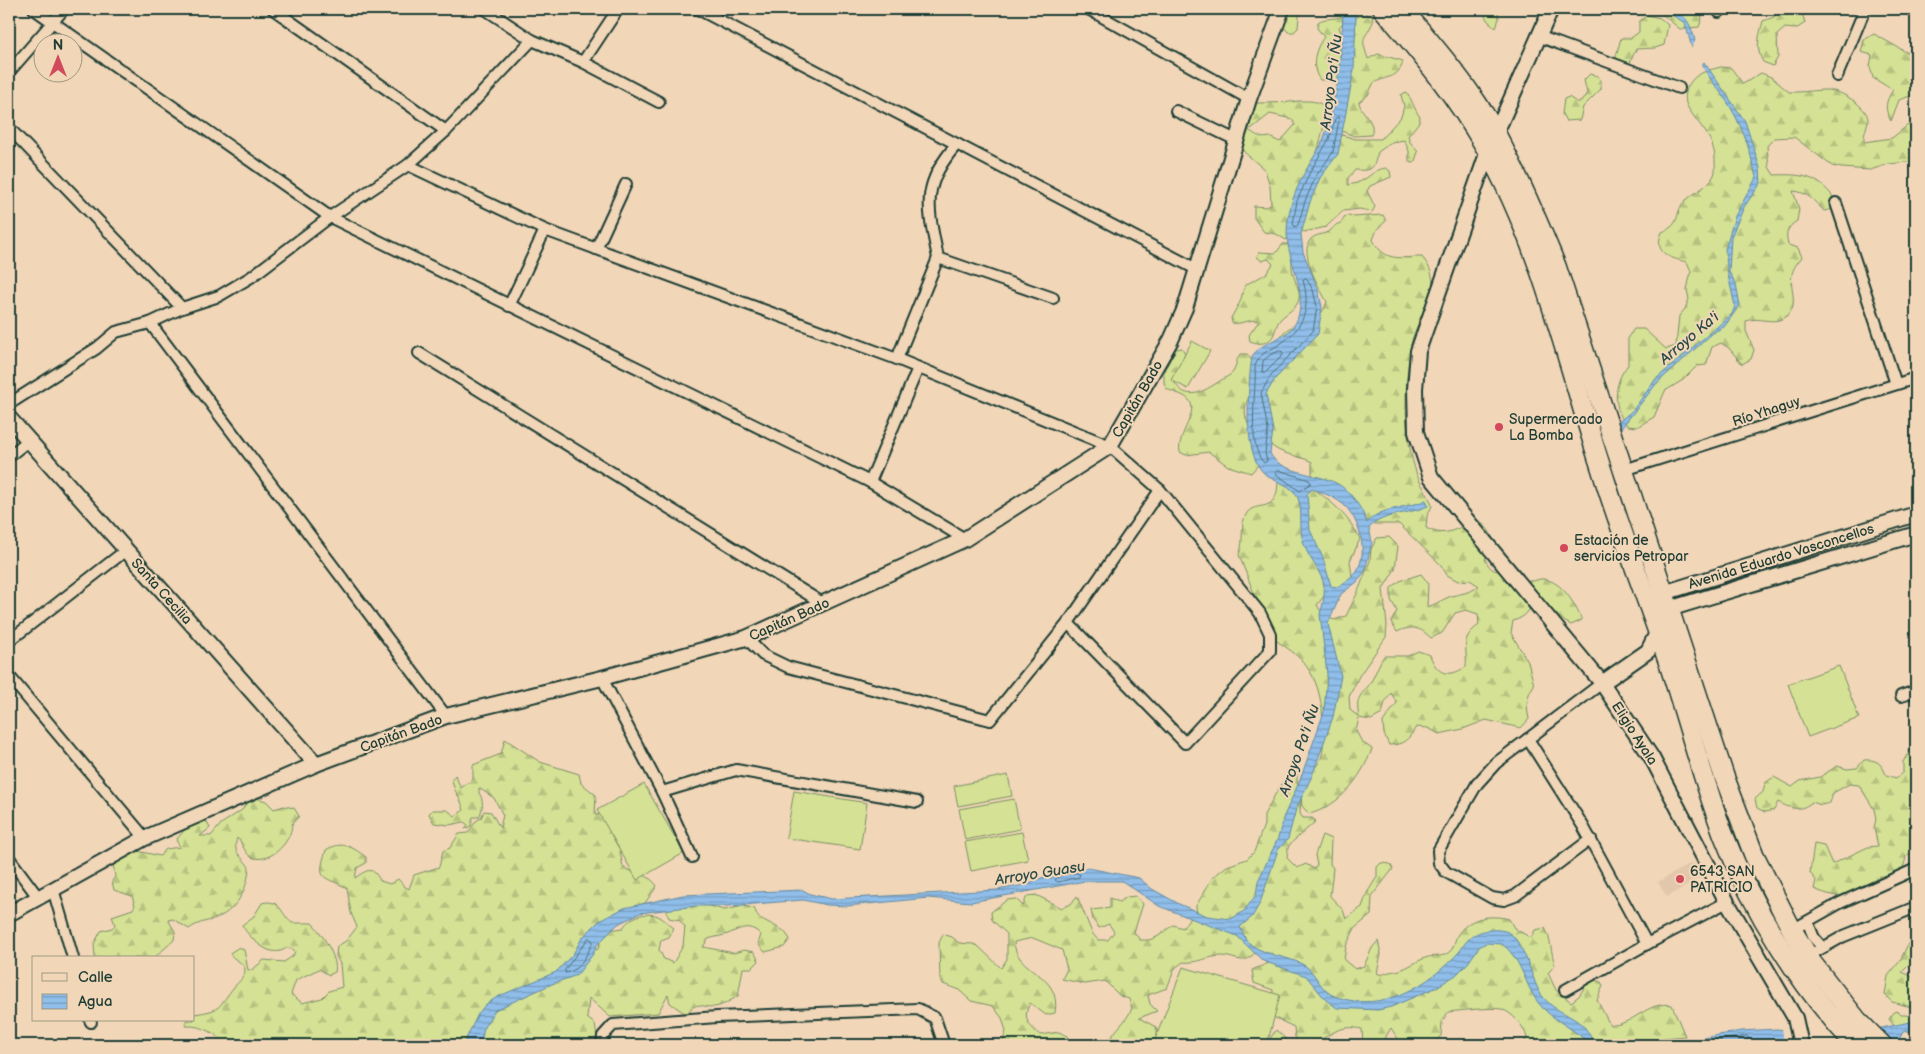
<svg xmlns="http://www.w3.org/2000/svg" width="1925" height="1054" viewBox="0 0 1925 1054" font-family="'Balsamiq Sans',sans-serif">
<style>
.built{fill:#e3c7ab}
.forest{fill:url(#forest-firs);stroke:#7a8f64}
.pitch{fill:#d5e194;stroke:#7a8f64}
.water{fill:url(#water-rules);stroke:#638aa1;fill-rule:evenodd}
.pier{fill:#f1d6b8}
.lines{fill:none;stroke-linecap:round;stroke-linejoin:round}
.shore{stroke:#4c717d;stroke-width:1}
.stream{stroke:#638aa1;stroke-width:4}
.street-casing{stroke:#1f3d34;stroke-width:14}
.secondary-casing{stroke:#1f3d34;stroke-width:18}
.highway-casing{stroke:#1f3d34;stroke-width:22}
.street{stroke:#f1d6b8;stroke-width:10}
.secondary{stroke:#f1d6b8;stroke-width:14}
.highway{stroke:#f1d6b8;stroke-width:19}
.poi-dot{fill:#d1495b;stroke:#f1d6b8;stroke-width:2}
.labels{text-anchor:middle;stroke-width:4;stroke-linejoin:round;paint-order:stroke}
.street-label{font-size:14px;fill:#1f3d34;stroke:#f1d6b8}
.poi-label{font-size:14px;fill:#1f3d34;stroke:#f1d6b8;text-anchor:start}
.water-label{font-size:15px;font-style:italic;fill:#2a4a46;stroke:#f1d6b8}
</style>
<defs>
<pattern id="forest-firs" width="22" height="20" patternUnits="userSpaceOnUse" patternTransform="scale(1.25)"><rect width="22" height="20" fill="#d5e194"/><path d="M5 1l3.5 6h-7zM16 11l3.5 6h-7z" fill="#b6c280"/></pattern>
<pattern id="water-rules" width="6" height="5" patternUnits="userSpaceOnUse" patternTransform="scale(1.25)"><rect width="6" height="5" fill="#90beea"/><path d="M0 2.5h6" fill="none" stroke="#759cbe"/></pattern>
</defs>
<rect width="100%" height="100%" fill="#f1d6b8"/>
<filter id="ink" filterUnits="userSpaceOnUse"><feTurbulence type="fractalNoise" baseFrequency=".02" numOctaves="2"/><feDisplacementMap in="SourceGraphic" scale="10" xChannelSelector="R" yChannelSelector="G"/><feConvolveMatrix kernelMatrix="1 2 1 2 8 2 1 2 1" color-interpolation-filters="sRGB"/></filter>
<g filter="url(#ink)">
<polygon class="built" points="1693,862 1701,877 1667,897 1658,882"/>
<g class="forest">
<polygon points="1291,9 1303,9 1299,16 1298,28 1294,32 1288,32 1284,27 1286,16"/>
<polygon points="1482,9 1497,9 1499,18 1496,28 1487,20"/>
<polygon points="1656,9 1699,9 1702,18 1699,27 1680,29"/>
<path d="M1779 9H1801L1805 23 1796 29 1785 28 1777 35 1778 57 1773 66 1763 62C1755 47 1759 37 1763 21L1774 17Z"/>
<path d="M1366 14 1372 16 1373 22C1364 42 1360 34 1368 59L1378 54 1403 61C1399 80 1385 75 1373 84L1368 95 1359 102C1361 114 1377 122 1371 135L1354 136 1337 129 1356 17Z"/>
<polygon points="1647,15 1660,18 1668,25 1664,45 1655,48 1636,49 1628,67 1618,65 1616,56 1621,38 1631,38 1639,32 1639,22"/>
<path d="M1343 16V23L1339 27 1341 33 1338 38 1341 63 1338 80H1320C1310 66 1315 49 1324 37L1317 28 1318 22C1325 17 1334 20 1343 16Z"/>
<path d="M1874 34 1906 52 1916 51V94L1899 100 1891 121C1884 109 1885 102 1893 90L1873 78 1870 67 1872 55 1861 52 1864 40Z"/>
<path d="M1721 67 1731 68 1743 84 1761 73 1771 77 1789 92C1821 93 1828 82 1857 103 1862 108 1867 112 1868 119 1868 126 1863 133 1864 142L1892 138 1908 125 1916 128V161L1889 164 1870 170 1842 168 1832 166 1794 137 1774 138 1767 146 1769 167 1774 175C1801 174 1817 175 1834 198L1833 209 1824 211C1814 201 1808 192 1793 191L1799 209 1797 221C1787 227 1785 233 1788 245L1798 248 1802 257C1798 262 1793 268 1792 274 1789 290 1801 307 1784 318 1771 325 1759 316 1746 321V331L1754 350 1751 359 1742 364 1729 348 1721 343 1712 347 1706 365 1697 366 1683 380 1665 391 1654 417 1637 427 1628 426C1612 410 1613 382 1628 365V337L1634 329H1644L1666 349 1676 346 1679 316 1685 309 1689 299 1687 290 1691 271 1687 262C1669 258 1653 253 1662 232 1683 224 1673 212 1686 200 1695 192 1709 186 1714 175 1716 171 1715 164 1715 159 1714 136 1698 125 1687 106 1685 102 1685 97 1686 92 1691 74 1705 71 1721 67Z"/>
<polygon points="1590,74 1598,76 1601,81 1601,89 1583,107 1580,120 1566,121 1562,114 1564,99 1569,97 1576,102 1581,102 1587,93 1584,80"/>
<path d="M1406 92C1411 97 1414 109 1420 117L1419 122 1408 136 1410 142 1418 152 1414 163 1409 162V151L1404 140 1392 142 1378 152C1373 169 1374 171 1355 170L1348 178V185C1369 182 1370 170 1386 168L1390 171 1391 177 1370 186 1367 191 1375 207 1372 212 1360 209 1343 211 1326 227 1304 232 1300 229 1299 206 1338 134 1356 139H1381L1401 117 1404 106 1401 95Z"/>
<path d="M1300 101C1308 101 1320 100 1325 108 1331 119 1296 217 1291 236L1286 240 1276 234 1264 232 1254 218V206L1266 207 1271 205 1270 186 1265 170 1243 151 1242 134 1248 130C1256 134 1260 140 1269 137L1280 142 1295 125 1292 119 1270 114 1251 129 1246 126 1252 103C1268 103 1284 103 1300 101Z"/>
<path d="M1349 215 1354 217 1383 215 1386 221 1377 229 1373 240C1385 263 1400 257 1422 257 1449 288 1417 313 1411 345 1404 386 1403 435 1417 475 1421 486 1429 494 1432 506L1427 516 1426 528C1449 540 1457 525 1479 521 1494 532 1497 544 1485 559 1493 577 1500 568 1514 574 1519 577 1525 581 1532 581 1536 581 1540 578 1543 579 1563 581 1575 605 1582 620L1571 625C1553 617 1553 603 1534 598 1530 611 1526 617 1513 621L1511 633 1528 662 1534 685C1526 696 1526 705 1529 719L1521 728 1486 720 1463 729 1439 734 1428 728 1416 727C1409 739 1404 745 1389 745L1384 734 1383 722 1397 703 1391 693 1385 702 1382 714 1371 720 1359 718 1356 731 1362 742 1372 749C1362 777 1339 807 1309 814L1302 806 1301 796 1300 814 1303 818H1312L1316 821 1290 844 1288 848 1287 858 1297 868 1306 864 1314 869 1317 865 1315 855 1322 835 1331 839 1330 864 1333 868 1330 896 1343 910 1346 919 1362 907 1367 893 1377 877V867L1381 863 1390 864 1393 869 1372 896 1371 915 1355 928 1346 946 1344 960 1355 969 1364 966 1372 948 1378 941 1381 954 1377 973 1382 975C1388 971 1394 972 1400 970 1409 967 1417 961 1425 958 1432 955 1441 958 1448 953 1454 949 1454 942 1457 936 1468 917 1490 914 1509 919L1514 928 1531 938 1535 930 1545 928C1551 939 1551 953 1555 965L1548 973 1556 990 1571 1002 1579 996 1590 979 1601 982 1603 986 1597 1000 1610 1025C1631 1027 1648 1000 1672 1005L1685 1036 1663 1038 1659 1042 1633 1039 1632 1045H1563L1562 1043 1522 1045 1527 1038C1525 1027 1512 1012 1501 1009 1493 1007 1457 1011 1448 1012L1442 1022 1441 1036 1430 1045H1402L1391 1028 1386 1036V1045H1363L1362 1029C1331 1022 1328 1045 1299 1045L1295 1037 1294 1027 1275 1018 1272 1009 1273 990 1254 983 1252 970 1269 963 1258 949C1254 954 1249 960 1242 960 1236 960 1229 956 1222 956 1208 956 1196 964 1183 962L1175 968 1167 988 1148 995 1150 1004 1157 1011 1139 1018 1156 1027 1160 1045H1103L1110 1041C1115 1028 1126 1023 1132 1008L1129 999 1120 996 1105 981 1085 984 1062 979 1067 969 1062 950 1033 938 1014 942C1016 974 1062 972 1055 1013L1046 1015 1030 1003C1022 1018 1028 1025 1040 1035L1059 1032 1067 1036 1071 1045H1002L1006 1031 1002 1018 993 1006 971 1001 959 990 943 984 940 980 939 943 943 934 952 937 959 943 973 944 978 946 1001 968 1007 959V934L992 920 991 912 1007 900 1016 899 1023 906 1027 896 1036 895 1062 908 1071 904 1077 896 1092 933 1098 940H1108L1114 932 1109 924 1099 928 1093 920 1091 910 1110 908V898L1119 902 1127 897 1136 896 1143 904 1134 932 1140 940C1156 942 1161 933 1173 925L1183 928 1188 920 1197 916 1196 906 1213 877 1227 866 1247 859 1254 852 1264 825V815L1276 793 1284 780 1297 772V781L1302 795C1305 770 1317 772 1322 755 1324 746 1323 736 1323 727 1322 699 1318 674 1295 654 1286 646 1276 643 1269 632L1239 555C1245 540 1239 524 1247 513 1256 500 1278 516 1278 480L1288 473C1318 491 1344 507 1360 539L1350 561 1353 584 1324 596 1317 605 1323 615 1334 620 1346 616 1357 594 1370 561 1371 549 1377 538 1389 537 1398 546 1395 569 1383 589 1387 625 1386 637 1359 676 1349 697 1350 710 1359 717C1354 693 1364 696 1373 678 1377 670 1379 663 1384 656H1408L1418 651 1430 655C1437 675 1448 678 1466 667 1468 647 1459 639 1479 625L1478 614 1466 610 1455 613 1442 633 1431 638C1420 627 1412 625 1397 632L1391 622 1397 611 1391 600V588L1400 581 1421 574 1428 583 1427 607C1435 605 1441 600 1449 597 1460 593 1469 594 1479 586L1470 580 1458 581 1447 575 1441 565 1399 524H1374L1363 519 1319 483 1312 474V462C1299 455 1280 455 1270 444 1267 440 1256 414 1256 409 1256 401 1278 338 1283 333 1299 317 1317 330 1327 302 1320 289 1298 252 1311 239 1316 234 1324 235 1329 231 1335 228 1334 224 1341 223L1344 217Z"/>
<path d="M1283 244H1289C1295 253 1291 259 1292 269 1293 279 1301 290 1299 299 1297 309 1285 313 1279 321 1275 327 1275 338 1268 341 1262 345 1256 343 1250 341L1249 335 1259 321C1249 318 1242 325 1232 323L1231 318 1240 302 1245 285 1266 274 1273 264 1268 259 1262 261 1257 257 1259 252 1276 253Z"/>
<path d="M1182 348 1185 353 1173 380C1186 404 1204 391 1220 381 1224 378 1230 376 1233 372 1237 366 1235 360 1241 354H1247L1253 362 1257 385C1236 412 1247 418 1257 444 1259 450 1259 458 1259 464L1251 473 1228 466 1209 452 1186 455 1180 452C1176 435 1201 411 1188 399 1182 393 1172 393 1166 388L1164 383V371L1176 349Z"/>
<path d="M505 739 540 762 579 774 581 783 596 795 595 815 605 814 619 846 623 867C637 876 646 871 657 886L645 903 617 912 589 952 598 949 604 931 623 928C629 917 645 911 658 916 663 918 669 925 674 928L669 937 661 940 659 950 664 959 673 963 683 946 685 927 679 920 669 918 665 909 705 905 725 910 744 906 754 908 758 917 784 931 790 939 784 947 765 952 758 944 761 935C750 923 741 928 728 934 722 936 714 937 708 939L703 947 734 953 744 950 754 952 759 961 752 968H743L738 996C731 1000 720 1008 711 1007 697 1006 698 1001 686 1014L670 1003 668 994 658 1013 610 1017 589 998 587 1018 595 1024 598 1045H226C217 1033 201 1025 186 1026V1020H194V1014C223 1010 217 1008 234 987 238 982 245 978 245 970 245 962 232 960 230 953L239 947 244 950 248 970H252L264 960 284 962 293 956 295 951 291 948C286 947 285 950 280 951 266 955 248 936 242 925L254 916 262 903C281 898 281 915 292 923H312C321 932 339 959 335 972L329 975 319 969 296 980 291 994 302 1003 322 998 329 991 342 987 340 964 336 956 337 946 346 941 357 927 351 913 347 888C323 875 316 882 326 850 343 840 352 847 366 857V863L357 868 355 878C368 869 373 866 380 881L390 884 398 879 405 887 409 889 414 875 439 867 443 851 450 848 459 834 468 833 476 821 481 818 484 811 491 812 500 828 503 815 494 798 479 788V793C484 800 483 809 479 817H473L471 826 465 829 468 825 464 822 449 825 434 823 429 814 432 810H447L455 816 464 810C461 798 453 791 452 779L455 775 461 788 473 779V765L501 754Z"/>
<path d="M1916 739V851L1906 856C1904 872 1896 878 1880 876 1863 902 1840 900 1814 889L1816 880 1810 873 1814 844 1824 846 1832 864 1868 847 1878 846 1874 828 1876 819 1874 809 1859 785 1849 784 1833 793 1830 803 1821 805 1812 802C1800 812 1791 809 1778 802L1774 810 1765 812 1757 808 1755 799 1763 792 1765 783 1774 777 1792 787 1800 781 1820 777 1837 766 1847 769 1857 768 1864 760C1876 759 1882 763 1886 775L1896 778 1903 772V762Z"/>
<path d="M256 798 266 801 274 809 284 806 294 808 299 816 292 824C292 840 273 862 254 858 245 856 243 843 237 838 232 853 241 855 249 867 248 887 239 906 221 916 210 922 199 921 189 929L173 919 168 920 175 931 174 940 154 958H95L94 944 101 931 112 928 115 925 112 916 133 909 135 905 132 896 114 890 112 881 115 877 113 863 133 850 160 856 166 849 180 847 176 840 188 826 205 819 210 828 200 836H211L221 824 242 810 247 802Z"/>
<polygon points="1909,942 1916,944 1916,962 1909,965 1902,972 1916,978 1916,1045 1910,1042 1911,1033 1905,1026 1895,1027 1889,1019 1895,1011 1904,1015 1914,1016 1911,1007 1892,1002 1885,995 1888,976 1900,961"/>
<polygon points="1276,1030 1290,1043 1297,1045 1269,1045 1271,1037"/>
</g>
<g class="pitch">
<polygon points="1192,341 1210,351 1188,389 1171,380"/>
<polygon points="1839,666 1859,718 1808,737 1788,684"/>
<polygon points="1008,775 1012,796 958,806 954,786"/>
<polygon points="644,784 684,853 637,880 597,810"/>
<polygon points="794,791 867,803 860,849 786,838"/>
<polygon points="1014,799 1020,829 965,840 959,809"/>
<polygon points="1022,832 1028,860 971,871 965,842"/>
<polygon points="1183,967 1280,995 1267,1045 1165,1045 1154,1042"/>
</g>
<g class="water">
<path d="M1343 9H1351L1356 15 1354 70 1338 154 1320 178 1310 202 1301 234 1303 252 1318 289 1322 307 1318 334 1275 379 1266 394 1273 430 1270 453C1277 472 1319 474 1336 483 1350 490 1362 508 1367 523 1380 506 1408 509 1426 500L1428 506C1408 515 1385 512 1369 528L1372 542 1365 571 1357 582 1341 594 1328 624 1341 676 1333 717 1312 776 1296 809 1288 839 1278 850 1260 903 1252 917 1240 927C1243 932 1245 940 1249 943 1263 955 1286 956 1302 964 1317 971 1319 992 1337 997 1384 1013 1428 986 1460 951 1463 947 1465 942 1469 939 1478 930 1493 928 1505 931 1522 936 1531 974 1538 989 1549 1010 1565 1011 1581 1024 1589 1030 1590 1039 1597 1045H1590C1576 1029 1555 1022 1541 1006 1524 987 1524 961 1502 944L1486 943 1479 947 1468 963 1456 975 1435 988 1391 1007 1378 1010 1337 1008 1326 1000 1306 976 1263 961 1237 936 1159 906 1122 881H1085L971 902 928 898 847 906 827 905 803 900 730 906H695L640 913 618 924 597 945 593 954 577 975 552 984 495 1010 484 1027 481 1045H463L478 1014 485 1005 497 997 556 972 573 954 582 938 599 921 624 908 683 895 803 890 810 894 832 899 997 890 1025 885 1058 871 1088 868 1139 878 1152 889 1179 904 1207 916 1231 919 1244 911 1256 895 1258 881 1278 838 1284 816 1300 780 1324 712 1327 674 1320 614C1323 605 1326 591 1323 581 1317 565 1305 554 1302 537 1299 523 1304 505 1295 493 1287 483 1275 482 1266 475 1250 462 1248 430 1248 411 1248 402 1250 360 1253 355 1264 339 1292 339 1298 317 1307 287 1287 262 1287 232 1287 209 1297 185 1309 165 1314 156 1322 145 1325 135 1338 94 1342 52 1343 9ZM1312 489C1324 493 1337 498 1346 507 1361 523 1370 558 1353 576 1349 580 1342 584 1337 587L1331 586 1323 558 1310 530 1307 494Z"/>
<path d="M1662 9C1688 9 1693 29 1697 51L1694 55 1685 23Z"/>
<path d="M1704 62 1745 121 1760 168 1761 183 1744 207 1731 237 1729 272 1736 284 1740 305 1724 327 1714 332 1657 383 1619 431 1616 424 1633 410 1656 379 1732 314 1735 306 1728 275 1725 249 1735 216 1756 178C1750 148 1741 122 1724 97 1716 86 1708 77 1702 65Z"/>
<polygon points="1910,1022 1916,1022 1916,1029 1903,1032 1896,1045 1890,1045 1877,1029"/>
<polygon points="1777,1029 1785,1030 1787,1044 1770,1041 1719,1045 1665,1045 1741,1031"/>
</g>
<g class="pier">
<polygon points="1697,38 1699,52 1693,58 1690,51"/>
<polygon points="1782,1027 1788,1029 1790,1045 1784,1045"/>
</g>
<g class="lines">
<g class="shore">
<polygon points="1338,117 1339,120 1333,152 1316,176 1305,201 1298,225 1295,227 1293,224 1297,201 1310,172 1329,139 1335,119"/>
<path d="M1306 278 1313 290 1317 307 1313 331 1271 375 1261 393 1268 430 1265 453 1267 461 1264 463C1246 445 1257 390 1255 366 1260 352 1269 351 1280 344 1304 328 1311 308 1303 280Z"/>
<polygon points="1280,351 1283,352 1283,355 1266,372 1262,372 1263,361 1270,355"/>
<polygon points="1279,470 1309,480 1311,483 1300,491 1276,474 1276,471"/>
<polygon points="1076,873 1080,874 1079,877 1058,882 1055,880 1059,876"/>
<path d="M589 938 593 941C588 953 580 971 565 973V970Z"/>
<polyline points="1684,1045 1747,1036 1749,1038 1747,1045"/>
</g>
<polyline class="stream" points="1804,1039 1812,1045"/>
<defs>
<g id="street">
<polyline points="34,9 330,217 870,482 965,539"/>
<polyline points="273,9 446,131"/>
<polyline points="485,9 532,40 583,62 659,102"/>
<polyline points="698,9 1198,270"/>
<polyline points="1088,9 1249,99"/>
<polyline points="1719,12 1721,9"/>
<polyline points="1538,36 1679,88"/>
<polyline points="583,62 618,9"/>
<polyline points="9,72 64,9"/>
<polyline points="1837,76 1865,9"/>
<polyline points="1176,111 1236,140"/>
<polyline points="9,128 182,308"/>
<polyline points="408,165 545,230 897,359 1110,446 1160,490 1260,613 1270,634 1270,651 1185,743 1068,623"/>
<polyline points="1836,203 1896,384"/>
<polyline points="596,249 626,184"/>
<path d="M938 258C928 207 920 186 957 144"/>
<polyline points="509,306 545,230"/>
<polyline points="150,323 446,716"/>
<polyline points="419,353 824,604"/>
<polyline points="897,359 938,258 1053,298"/>
<polyline points="9,404 97,348 116,332 150,323 182,308 219,296 251,277 330,217 408,165 446,131 532,40"/>
<polyline points="9,456 29,440"/>
<polyline points="1624,470 1916,378"/>
<polyline points="870,482 918,368"/>
<polyline points="746,638 763,655 788,667 990,720 1068,623 1160,490"/>
<polyline points="9,641 125,551"/>
<polyline points="9,676 145,838"/>
<polyline points="602,678 662,792 692,857"/>
<polyline points="1901,696 1916,691"/>
<polyline points="1528,739 1583,826 1647,944"/>
<polyline points="662,792 736,770 917,802"/>
<polyline points="1591,839 1515,896 1504,900 1492,898 1446,872 1439,863 1438,851 1477,784 1496,763 1602,683"/>
<polyline points="9,858 38,897"/>
<polyline points="53,889 73,958"/>
<polyline points="1808,923 1814,938 1822,947"/>
<polyline points="1792,930 1840,903 1916,869"/>
<polyline points="1808,956 1844,936 1916,907"/>
<polyline points="1565,990 1647,944 1727,902"/>
<polyline points="90,1020 91,1022"/>
<polyline points="602,1045 603,1036 613,1025 717,1017 918,1009 935,1018 944,1045"/>
</g>
<g id="secondary">
<polyline points="1551,9 1488,151 1418,351 1415,389 1416,432 1431,477 1602,683 1652,758 1727,902 1795,1018 1801,1045"/>
<polyline points="9,418 316,764"/>
<polyline points="1654,596 1916,514"/>
<polyline points="1602,683 1648,651 1669,609 1916,534"/>
<polyline points="9,914 145,838 316,764 446,716 602,678 746,638 965,539 1110,446 1171,340 1185,308 1249,99 1282,9"/>
</g>
<g id="highway">
<path d="M1383 9C1421 53 1457 97 1486 148 1543 249 1567 364 1603 474 1624 542 1651 608 1673 676 1690 729 1704 784 1724 836 1752 909 1802 989 1856 1045"/>
<path d="M1402 9C1435 47 1471 89 1496 134 1519 177 1538 222 1556 266L1724 776 1754 855 1792 930 1812 963 1857 1020 1882 1045"/>
</g>
</defs>
<use href="#street" class="street-casing"/>
<use href="#secondary" class="secondary-casing"/>
<use href="#highway" class="highway-casing"/>
<use href="#street" class="street"/>
<use href="#secondary" class="secondary"/>
<use href="#highway" class="highway"/>
</g>
</g>
<g class="poi-dot">
<circle cx="1499" cy="427" r="5"/>
<circle cx="1564" cy="548" r="5"/>
<circle cx="1680" cy="879" r="5"/>
</g>
<g class="labels">
<g class="street-label">
<text transform="translate(1137 399) rotate(-60)" y="5">Capitán Bado</text>
<text transform="translate(1766 411) rotate(-18)" y="5">Río Yhaguy</text>
<text transform="translate(1781 556) rotate(-17)" y="5">Avenida Eduardo Vasconcellos</text>
<text transform="translate(162 591) rotate(48)" y="5">Santa Cecilia</text>
<text transform="translate(789 619) rotate(-24)" y="5">Capitán Bado</text>
<text transform="translate(401 733) rotate(-20)" y="5">Capitán Bado</text>
<text transform="translate(1635 733) rotate(57)" y="5">Eligio Ayala</text>
</g>
<g class="poi-label">
<text x="1509" y="424">Supermercado<tspan x="1509" dy="16">La Bomba</tspan></text>
<text x="1574" y="545">Estación de<tspan x="1574" dy="16">servicios Petropar</tspan></text>
<text x="1690" y="876">6543 SAN<tspan x="1690" dy="16">PATRICIO</tspan></text>
</g>
<g class="water-label">
<text transform="translate(1331 82) rotate(-83)" y="5">Arroyo Pa'i Ñu</text>
<text transform="translate(1689 338) rotate(-40)" y="5">Arroyo Ka'i</text>
<text transform="translate(1299 750) rotate(-71)" y="5">Arroyo Pa'i Ñu</text>
<text transform="translate(1040 873) rotate(-9)" y="5">Arroyo Guasu</text>
</g>
</g>
<rect width="1925" height="1054" fill="none" stroke="#f1d6b8" stroke-width="30"/>
<rect x="15" y="15" width="1895" height="1024" fill="none" stroke="#1f3d34" stroke-width="2" filter="url(#ink)"/>
<rect x="32" y="956" width="162" height="65" fill="#f1d6b8" stroke="#9d9983"/>
<rect x="42" y="973" width="25" height="8" fill="#f1d6b8" stroke="#9d9983"/>
<text x="78" y="982" font-size="15" fill="#1f3d34">Calle</text>
<rect x="42" y="994" width="25" height="15" fill="url(#water-rules)" stroke="#9d9983"/>
<text x="78" y="1006" font-size="15" fill="#1f3d34">Agua</text>
<g transform="translate(58 58)"><circle r="24" fill="#f1d6b8" stroke="#9d9983"/>
<path d="M0-4L9 19L0 12L-9 19Z" fill="#d1495b"/>
<text y="-8" font-size="14" font-weight="bold" text-anchor="middle" fill="#1f3d34">N</text>
</g>
</svg>
